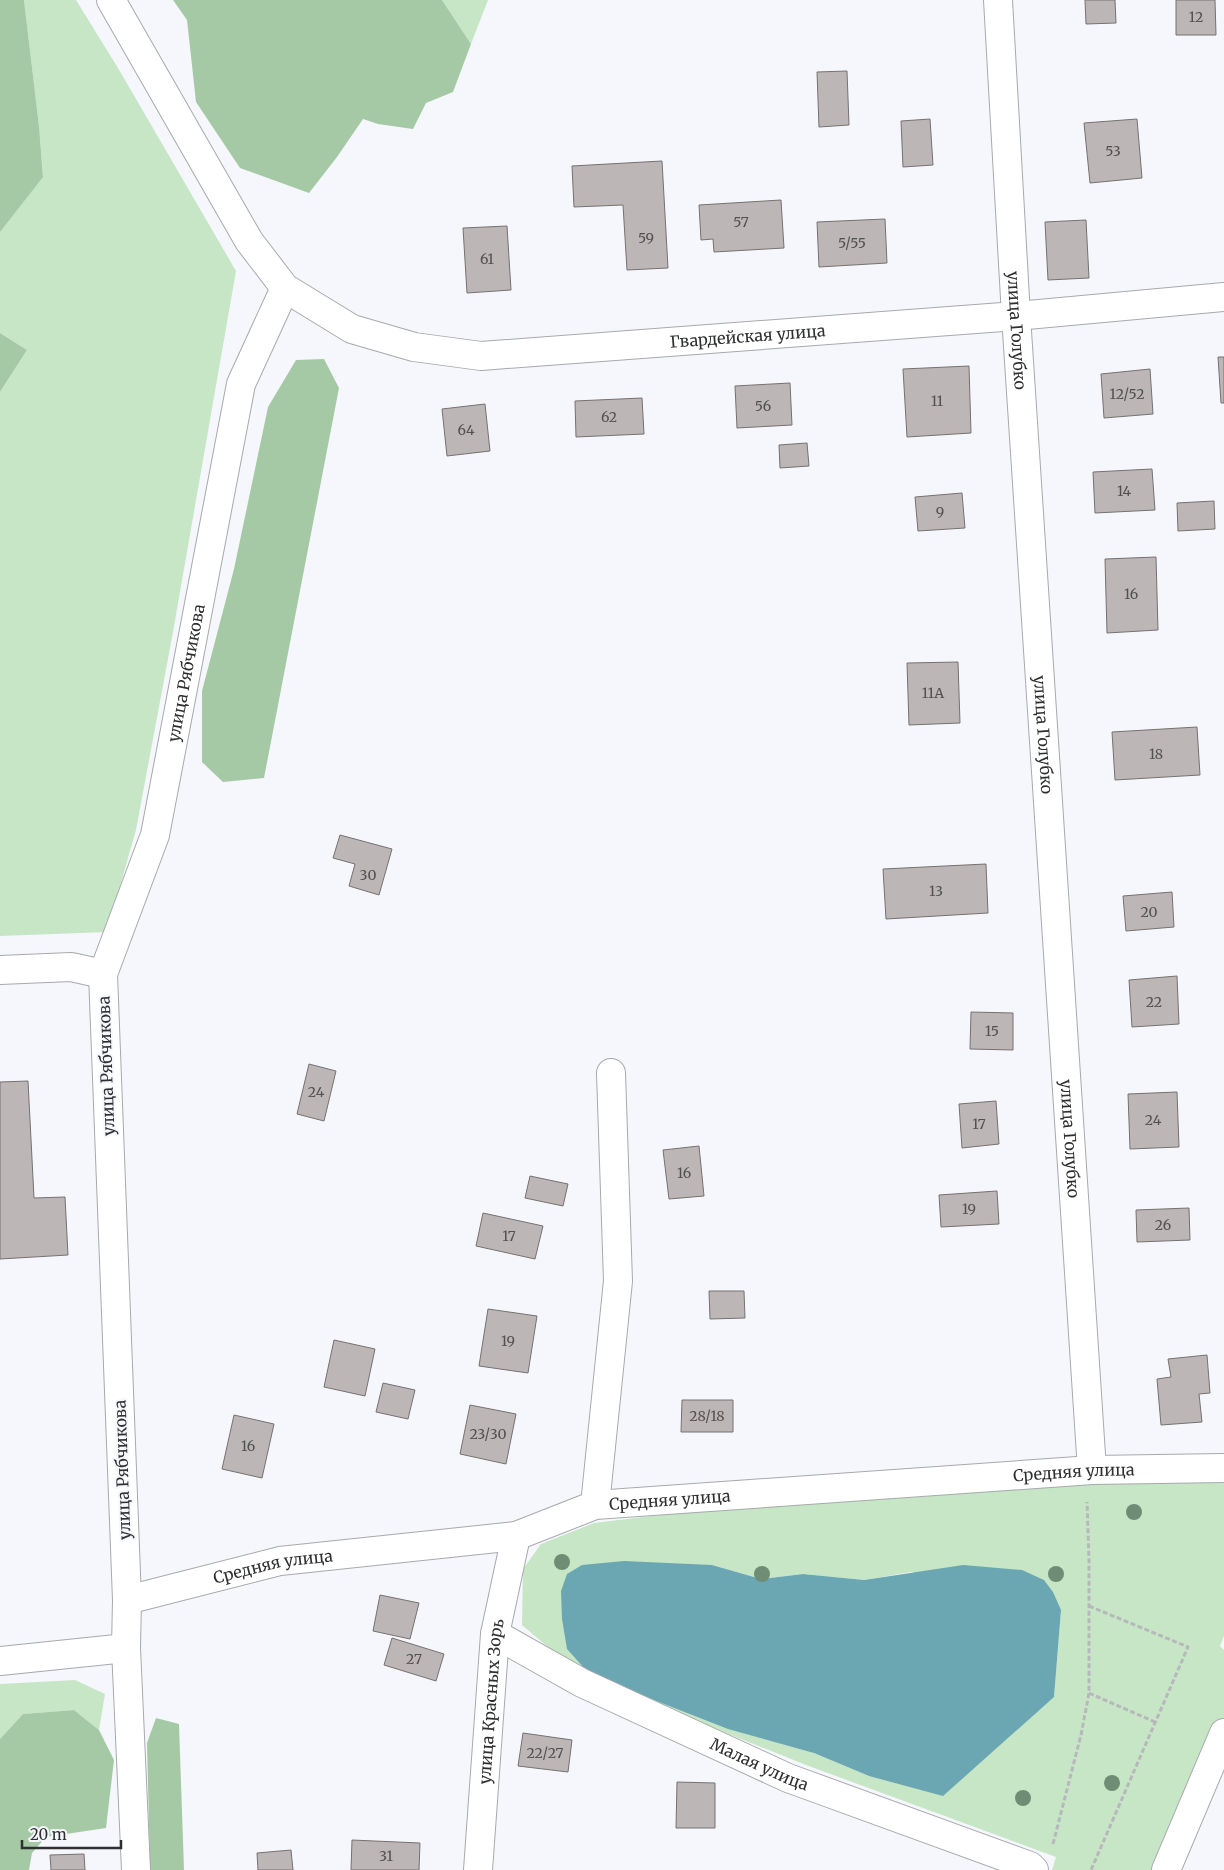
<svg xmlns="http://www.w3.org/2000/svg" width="1224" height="1870" viewBox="0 0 1224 1870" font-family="Merriweather,serif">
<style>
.green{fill:#c7e6c6;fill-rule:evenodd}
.forest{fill:#a5c9a4}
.water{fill:#6ba6b3}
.building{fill:#bcb7b6;stroke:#767170}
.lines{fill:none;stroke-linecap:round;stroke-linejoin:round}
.minor-casing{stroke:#a7a9ad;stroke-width:30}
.path{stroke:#b7b8bb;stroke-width:3;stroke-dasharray:5 2.5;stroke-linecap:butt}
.minor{stroke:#fff;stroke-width:28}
.tree{fill:#6f8d75}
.labels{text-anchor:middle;stroke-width:4;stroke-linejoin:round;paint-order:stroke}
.number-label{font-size:14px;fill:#525152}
.street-label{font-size:16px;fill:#2e2f30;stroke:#f6f7fc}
</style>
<rect width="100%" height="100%" fill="#f6f7fc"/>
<g class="green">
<polygon points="24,0 76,0 118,68 236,271 173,632 136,830 107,932 0,936 0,392 27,350 0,333 0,232 43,176 39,126"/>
<polygon points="442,0 488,0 471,44"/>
<path d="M1224 1477V1636L1220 1646 1224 1650V1720L1161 1870H1052L1056 1857 806 1765 599 1682 555 1653 522 1625 523 1569 541 1544 594 1523 700 1510 919 1497 1111 1480ZM712 1565 761 1579 803 1574 864 1580 911 1572 1061 1610 1054 1697 1013 1732 869 1776 814 1753Z"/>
<polygon points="75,1680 105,1694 99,1730 74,1710 23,1714 0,1739 0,1684"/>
</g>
<g class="forest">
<polygon points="0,0 24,0 39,126 43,177 0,232"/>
<polygon points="173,0 442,0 471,44 453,92 426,103 413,129 378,124 363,119 337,157 309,193 240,168 196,102 187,20"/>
<polygon points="0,333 27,350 0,392"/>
<polygon points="324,359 339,388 264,778 223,782 202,762 202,691 234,569 268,407 296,360"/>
<polygon points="74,1710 99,1730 114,1760 106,1828 46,1837 32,1853 29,1870 0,1870 0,1739 23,1714"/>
<polygon points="156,1718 179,1724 184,1870 151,1870 150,1866 147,1743"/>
</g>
<polygon class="water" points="624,1561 712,1565 761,1579 803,1574 864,1580 963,1565 1022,1570 1044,1580 1053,1592 1061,1610 1054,1697 943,1796 869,1776 814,1753 728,1729 631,1691 585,1669 567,1649 562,1619 561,1591 567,1574 582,1565"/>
<g class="building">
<polygon points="1085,0 1115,0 1116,23 1086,24"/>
<polygon points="1176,0 1215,0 1216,35 1176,35"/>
<polygon points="847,71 849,125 819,127 817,72"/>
<polygon points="930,119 933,165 903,167 901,121"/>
<polygon points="1137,119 1142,178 1090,183 1084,123"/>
<polygon points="662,161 668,268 627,270 623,205 574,207 572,166"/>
<polygon points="781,200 784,248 714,252 713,239 701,240 699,205"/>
<polygon points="885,219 887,263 819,267 817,222"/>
<polygon points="1086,220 1089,278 1048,280 1045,222"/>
<polygon points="507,226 511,290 467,293 463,228"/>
<polygon points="1218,357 1224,357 1224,403 1221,403"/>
<polygon points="969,366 971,433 907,437 903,369"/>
<polygon points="1150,369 1153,414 1104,418 1101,374"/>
<polygon points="790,383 792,425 737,428 735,386"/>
<polygon points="642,398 644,434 576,437 575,401"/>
<polygon points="485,404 490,451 447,456 442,409"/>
<polygon points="807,443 809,466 780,468 779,445"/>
<polygon points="1152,469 1155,510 1095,513 1093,472"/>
<polygon points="962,493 965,528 918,531 915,497"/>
<polygon points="1214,501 1215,529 1178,531 1177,503"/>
<polygon points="1156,557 1158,630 1107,633 1105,559"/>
<polygon points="958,662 960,723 909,725 907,663"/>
<polygon points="1197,727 1200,775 1115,780 1112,732"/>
<polygon points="340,835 392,849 379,895 349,886 355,864 333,858"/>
<polygon points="986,864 988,913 886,919 883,869"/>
<polygon points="1172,892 1174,927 1126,931 1123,896"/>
<polygon points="1177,976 1179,1024 1132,1027 1129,980"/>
<polygon points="971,1012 1013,1013 1013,1050 970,1049"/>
<polygon points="309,1064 336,1071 324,1121 297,1114"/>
<polygon points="28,1081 34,1198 65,1197 68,1255 0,1259 0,1082"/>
<polygon points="1177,1092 1179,1147 1130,1149 1128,1094"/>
<polygon points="996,1101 999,1144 962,1148 959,1104"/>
<polygon points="699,1146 704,1196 669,1199 663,1150"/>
<polygon points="530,1176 568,1184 563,1206 525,1198"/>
<polygon points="997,1191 999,1224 941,1227 939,1195"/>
<polygon points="1189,1208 1190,1240 1137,1242 1136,1210"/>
<polygon points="483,1213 543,1226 535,1259 476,1246"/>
<polygon points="709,1291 744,1291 745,1318 710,1319"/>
<polygon points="488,1309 537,1316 528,1373 479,1366"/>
<polygon points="334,1340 375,1349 365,1396 324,1387"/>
<polygon points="1207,1355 1210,1393 1199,1394 1202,1422 1161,1425 1157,1379 1171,1377 1168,1359"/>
<polygon points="383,1383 415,1390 408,1419 376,1412"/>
<polygon points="682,1400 733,1400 733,1432 681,1432"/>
<polygon points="470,1405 516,1414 506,1464 460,1454"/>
<polygon points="234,1415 274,1424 262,1478 222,1469"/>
<polygon points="380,1595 419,1603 410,1639 373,1631"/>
<polygon points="392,1638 444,1654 436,1681 384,1665"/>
<polygon points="523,1733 572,1740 568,1772 518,1766"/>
<polygon points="677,1782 715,1783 715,1828 676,1828"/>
<polygon points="352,1840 420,1843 419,1870 351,1870"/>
<polygon points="291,1850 293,1870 258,1870 257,1853"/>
<polygon points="84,1854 85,1870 51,1870 50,1855"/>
</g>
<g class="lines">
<defs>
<g id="minor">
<path id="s1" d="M111 0 249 241 285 288 352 329 414 347 481 356 1016 316 1224 297"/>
<path id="s2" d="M998 0 1016 316 1092 1470"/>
<polyline points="0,970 71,967 103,974"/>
<polyline points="595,1505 618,1281 611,1073"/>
<path id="s3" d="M127 1600 280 1561 516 1536 595 1505 1092 1470 1224 1468"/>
<path id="s4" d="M495 1634 582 1683 788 1778 1030 1866 1034 1870"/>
<polyline points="0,1661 126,1648"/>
<path id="s5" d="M136 1870 126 1648 127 1600 103 974 155 835 241 384 285 288"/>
<path id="s6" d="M478 1870 495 1634 516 1536"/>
<polyline points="1166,1870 1224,1733"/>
</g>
</defs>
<use href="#minor" class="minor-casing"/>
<g class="path">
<polyline points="1089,1606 1188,1647 1091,1870"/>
<polyline points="1089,1693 1155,1722"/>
<polyline points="1053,1844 1081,1735 1089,1693 1089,1560 1087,1502"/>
</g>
<use href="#minor" class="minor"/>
</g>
<g class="tree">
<circle cx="1134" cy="1512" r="8"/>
<circle cx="562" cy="1562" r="8"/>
<circle cx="762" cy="1574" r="8"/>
<circle cx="1056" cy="1574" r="8"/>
<circle cx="1112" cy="1783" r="8"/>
<circle cx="1023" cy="1798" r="8"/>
</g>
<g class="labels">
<g class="number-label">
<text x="1196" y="22">12</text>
<text x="1113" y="156">53</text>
<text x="741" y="227">57</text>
<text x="646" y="243">59</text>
<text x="852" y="248">5/55</text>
<text x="487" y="264">61</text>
<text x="1127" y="399">12/52</text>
<text x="937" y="406">11</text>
<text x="763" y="411">56</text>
<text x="609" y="422">62</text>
<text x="466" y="435">64</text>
<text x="1124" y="496">14</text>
<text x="940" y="517">9</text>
<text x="1131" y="599">16</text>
<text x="933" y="698">11А</text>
<text x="1156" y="759">18</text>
<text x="368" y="880">30</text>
<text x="936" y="896">13</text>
<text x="1149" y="917">20</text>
<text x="1154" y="1007">22</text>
<text x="992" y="1036">15</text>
<text x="316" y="1097">24</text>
<text x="1153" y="1125">24</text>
<text x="979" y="1129">17</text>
<text x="684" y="1178">16</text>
<text x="969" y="1214">19</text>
<text x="1163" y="1230">26</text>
<text x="509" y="1241">17</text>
<text x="508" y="1346">19</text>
<text x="707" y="1421">28/18</text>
<text x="488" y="1439">23/30</text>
<text x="248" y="1451">16</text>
<text x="414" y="1664">27</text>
<text x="545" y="1758">22/27</text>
<text x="386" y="1861">31</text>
</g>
<g class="street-label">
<text dy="6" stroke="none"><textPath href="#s2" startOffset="331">улица Голубко</textPath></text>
<text dy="6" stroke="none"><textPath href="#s1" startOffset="815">Гвардейская улица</textPath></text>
<text dy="6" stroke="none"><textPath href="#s5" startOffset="1210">улица Рябчикова</textPath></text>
<text dy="6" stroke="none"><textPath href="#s2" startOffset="736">улица Голубко</textPath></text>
<text transform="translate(106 1066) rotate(-92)" y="6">улица Рябчикова</text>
<text dy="6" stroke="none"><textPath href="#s2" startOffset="1141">улица Голубко</textPath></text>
<text transform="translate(122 1470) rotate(-92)" y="6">улица Рябчикова</text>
<text dy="6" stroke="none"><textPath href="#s3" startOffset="960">Средняя улица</textPath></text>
<text dy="6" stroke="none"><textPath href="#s3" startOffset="555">Средняя улица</textPath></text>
<text dy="6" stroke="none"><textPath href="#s3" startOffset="150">Средняя улица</textPath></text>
<text dy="6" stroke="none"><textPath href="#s6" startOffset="169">улица Красных Зорь</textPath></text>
<text dy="6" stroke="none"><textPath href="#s4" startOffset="295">Малая улица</textPath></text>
</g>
</g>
<path d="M22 1840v8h99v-8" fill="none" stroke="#2e2f30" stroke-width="2.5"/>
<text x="30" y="1840" font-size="15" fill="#2e2f30" stroke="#f6f7fc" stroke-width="4" paint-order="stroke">20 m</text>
</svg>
